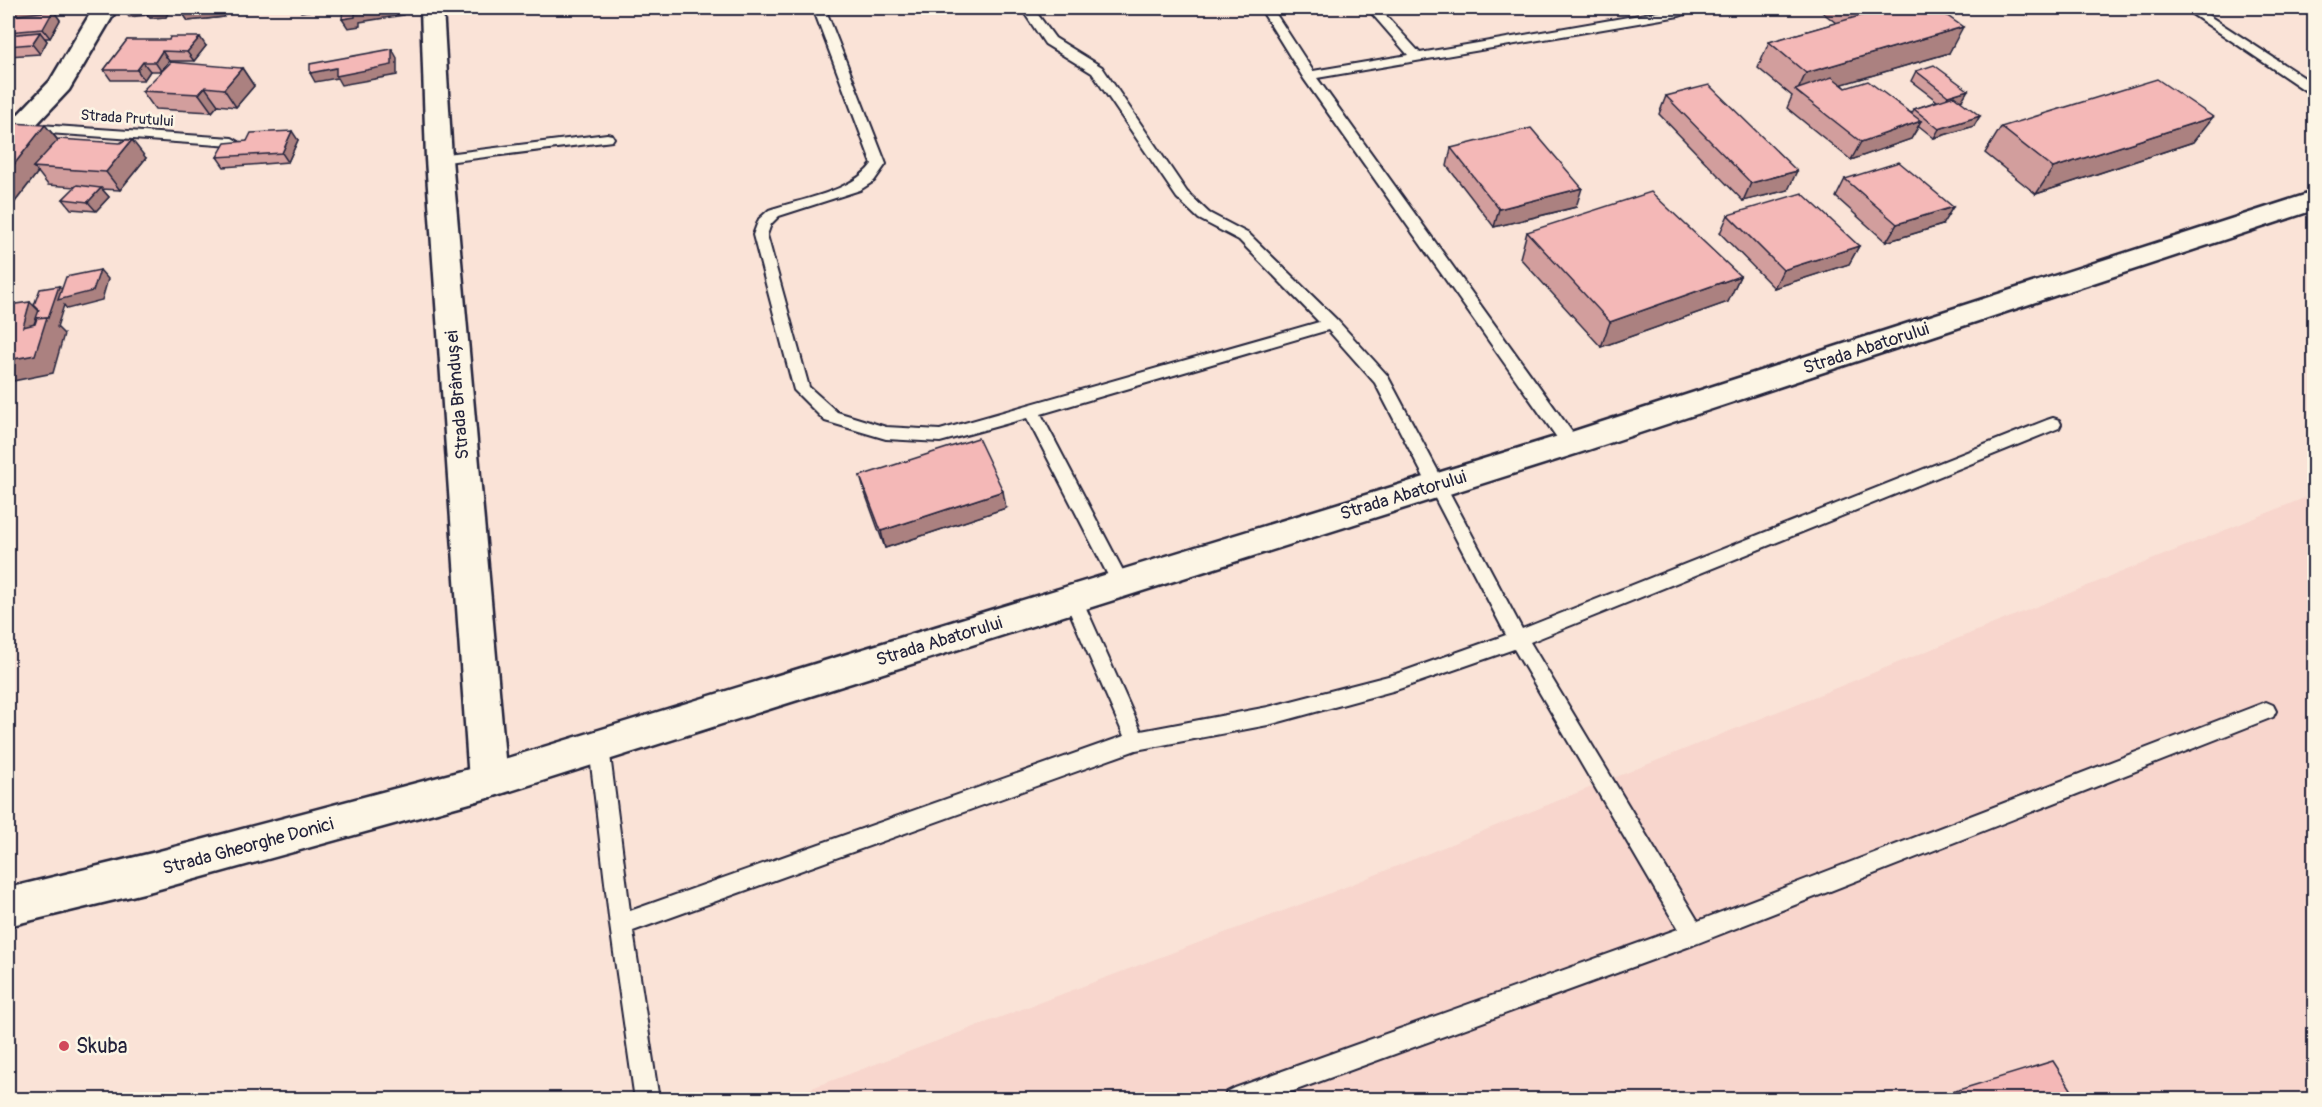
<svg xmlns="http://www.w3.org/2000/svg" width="2322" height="1107" viewBox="0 0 2322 1107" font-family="Pangolin,sans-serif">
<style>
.built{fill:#f8d6cd}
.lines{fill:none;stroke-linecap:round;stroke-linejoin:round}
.lane-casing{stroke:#22223b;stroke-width:4}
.street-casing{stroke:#22223b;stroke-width:5}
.secondary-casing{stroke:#22223b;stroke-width:5}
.lane{fill:#fcf5e5;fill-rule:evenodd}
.street{fill:#fcf5e5;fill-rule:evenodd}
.secondary{fill:#fcf5e5;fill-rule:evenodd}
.wall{fill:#d29e9d;stroke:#22223b;stroke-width:1.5}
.shaded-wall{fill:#ab8180;stroke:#22223b;stroke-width:1.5}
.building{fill:#f4b8b7;stroke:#22223b;stroke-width:1.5}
.poi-dot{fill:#d1495b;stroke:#fcf5e5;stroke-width:2}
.labels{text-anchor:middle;stroke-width:5;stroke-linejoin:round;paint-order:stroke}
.far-street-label{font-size:15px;fill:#22223b;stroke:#fcf5e5}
.street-label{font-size:18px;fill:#22223b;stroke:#fcf5e5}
.near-poi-label{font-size:21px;fill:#22223b;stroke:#fcf5e5;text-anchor:start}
</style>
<rect width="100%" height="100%" fill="#fae3d7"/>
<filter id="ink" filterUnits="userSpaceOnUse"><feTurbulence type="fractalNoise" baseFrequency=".0167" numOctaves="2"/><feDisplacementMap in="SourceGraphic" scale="12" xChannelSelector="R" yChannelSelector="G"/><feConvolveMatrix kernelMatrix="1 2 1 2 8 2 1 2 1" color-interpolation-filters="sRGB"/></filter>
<g filter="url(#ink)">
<polygon class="built" points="2314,494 2314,1099 780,1100 1323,896"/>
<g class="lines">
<defs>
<g id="lane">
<path d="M813 8H825L886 164 874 181 860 190 779 216 771 224 767 235 809 387 837 412 886 427 940 430 1319 322 1239 240 1199 219 1177 198 1092 73 1045 44 1021 8H1033L1055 38 1102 67 1187 192 1209 213 1249 234 1337 320 1387 375 1522 629 2047 420 2053 418 2059 420 2061 424 2059 428 1530 642 1698 921 2266 702 2273 705 2276 711 2273 717 1693 945 1269 1100H1223L1227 1092 1235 1088 1678 929 1514 649 1396 690 1268 725 1136 750 633 931 659 1100H635L610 925 589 747 592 741 599 738 606 741 609 747 630 911 1124 736 1064 599 1066 594 1073 591 1080 594 1082 599 1141 731 1268 707 1396 674 1506 635 1375 383 1328 330 1041 414 1130 584 1127 589 1121 592 1115 589 1027 418 940 442 886 439 825 421 794 390 753 235 759 219 769 210C801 199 852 192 872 164Z"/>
<polygon points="1260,8 1272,8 1313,71 1408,55 1367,8 1379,8 1420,53 1680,8 1696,8 1694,11 1679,16 1317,78 1577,439 1579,444 1577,449 1571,450 1565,449 1304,79"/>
<polygon points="2183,8 2197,8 2314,84 2314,94 2309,93"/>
<polygon points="25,124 232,138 239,142 232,146 20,131 18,128 20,125"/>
<polygon points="607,134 612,135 614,138 612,141 439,163 432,159 439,155"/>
</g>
<g id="street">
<polygon points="91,8 113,8 114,14 69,90 17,145 8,147 8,125 50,81 90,14"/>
<polygon points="421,8 443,8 452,159 507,781 501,793 488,798 475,793 469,781 426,159"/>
</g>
<polygon id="secondary" points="2314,192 2314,210 1582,452 488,798 152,891 8,926 8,888 152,853 488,764 1568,433"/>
</defs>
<use href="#lane" class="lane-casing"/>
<use href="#street" class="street-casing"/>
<use href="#secondary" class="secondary-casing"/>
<use href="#lane" class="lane"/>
<use href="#street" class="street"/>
<use href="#secondary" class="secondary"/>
</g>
<g class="wall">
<polygon points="8,8 63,12 55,13 60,20 50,38 45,38 47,41 40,54 8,56"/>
<polygon points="123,8 228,8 224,17 188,21 182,11 168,13 166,17 150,18 148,15 129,17"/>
<polygon points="1819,8 1936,8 1949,53 1842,84 1846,88 1912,113 1914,109 1937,101 1911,81 1916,71 1962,100 1959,101 1974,126 1934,138 1919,126 1911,139 1851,160 1787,108 1792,96 1758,68 1769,42 1836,23 1818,9"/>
<polygon points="127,40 206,46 194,61 169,61 161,71 150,71 144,80 111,80 104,70"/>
<polygon points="242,68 254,86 236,107 218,105 212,112 155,109 142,91"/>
<polygon points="1666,96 1788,190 1743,201 1659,114"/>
<polygon points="45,125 58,140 146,158 120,190 102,189 109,197 96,211 71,209 63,199 76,187 48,185 38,172 8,211 8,126"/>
<polygon points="2001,127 2193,142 2036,194 1985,153"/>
<polygon points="298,140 288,162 224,167 217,157 247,141"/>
<polygon points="1451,148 1576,207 1494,227 1447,166"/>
<polygon points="1845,179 1942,225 1886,242 1836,197"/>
<polygon points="1728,215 1859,246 1849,264 1774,288 1720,233"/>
<polygon points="1527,232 1740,276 1728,302 1601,347 1520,258"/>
<polygon points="860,476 1006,508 885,548 865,493"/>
</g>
<g class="shaded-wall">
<polygon points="28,8 65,8 63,12 55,13 60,20 50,38 43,29 8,22 8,11"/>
<polygon points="143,8 164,8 168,13 166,17 150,18"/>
<polygon points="179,8 228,8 224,17 188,21"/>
<polygon points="299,8 328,8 301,12"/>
<polygon points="385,8 403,8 403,15 360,22 360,26 348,28 342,19 355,13"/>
<polygon points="1963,27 1949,53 1802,96 1797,92 1806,73"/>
<polygon points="40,32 47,41 40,54 32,44"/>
<polygon points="200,37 206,46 194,61 187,52"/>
<polygon points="392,49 397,58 397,75 341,85 337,78 315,82 310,73"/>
<polygon points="162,51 169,61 161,71 155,62"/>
<polygon points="143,62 150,71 144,80 137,70"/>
<polygon points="242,68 254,86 236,107 224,89"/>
<polygon points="205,87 218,105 212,112 199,94"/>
<polygon points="1968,90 1962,100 1943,106 1948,96"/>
<polygon points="1980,116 1974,126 1934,138 1939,129"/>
<polygon points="2213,117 2193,142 2036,194 2053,168"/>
<polygon points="1921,121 1911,139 1851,160 1861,142"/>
<polygon points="45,125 60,143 33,167 38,172 8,211 8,172"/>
<polygon points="292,131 298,140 288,162 282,153"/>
<polygon points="132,140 146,158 120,190 106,172"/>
<polygon points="1797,171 1788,190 1743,201 1751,183"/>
<polygon points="101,188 109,197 96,211 88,202"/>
<polygon points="1582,188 1576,207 1494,227 1499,209"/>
<polygon points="1953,207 1942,225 1886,242 1897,224"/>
<polygon points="1859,246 1849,264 1774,288 1783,270"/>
<polygon points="100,270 108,279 102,300 67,309 64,305 57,327 64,334 53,373 8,382 8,360 30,302 46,318 59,286 67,295"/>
<polygon points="1740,276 1728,302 1601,347 1610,322"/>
<polygon points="1003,491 1006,508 885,548 881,531"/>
</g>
<g class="building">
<polygon points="8,8 28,8 8,11"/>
<polygon points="343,8 385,8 355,13 355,17 342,19"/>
<polygon points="1862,8 1936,8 1963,27 1806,73 1769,42 1870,13"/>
<polygon points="53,11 43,29 8,32 8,16"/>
<polygon points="40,32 32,44 8,46 8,35"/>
<polygon points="170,37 200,37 187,52 162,51 155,62 143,62 137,70 104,70 127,40 169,40"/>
<polygon points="392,49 392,65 336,76 336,68 310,73 310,64"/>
<polygon points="171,62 242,68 224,89 205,87 199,94 142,91"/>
<polygon points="1934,65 1968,90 1948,96 1916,71"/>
<polygon points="1832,77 1846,88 1868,81 1921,121 1861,142 1795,90"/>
<polygon points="2157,79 2213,117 2053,168 2001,127"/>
<polygon points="1709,85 1797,171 1751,183 1666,96"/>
<polygon points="1954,96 1980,116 1939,129 1914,109"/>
<polygon points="11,123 45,125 8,172 8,133 10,131 8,130 8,126"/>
<polygon points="1531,128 1582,188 1499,209 1451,148"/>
<polygon points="292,131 282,153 217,157 225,143 247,141 251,133"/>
<polygon points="59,139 120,143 125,140 132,140 106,172 33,167"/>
<polygon points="1899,162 1953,207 1897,224 1845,179"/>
<polygon points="77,185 101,188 88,202 63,199"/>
<polygon points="1651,192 1740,276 1610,322 1527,232"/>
<polygon points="1802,193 1859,246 1783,270 1728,215"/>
<polygon points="100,270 93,291 58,300 66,277"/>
<polygon points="59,286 48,318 47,317 37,318 34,324 39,310 34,305 40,289"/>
<polygon points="30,302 23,327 35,324 37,318 47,317 35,355 8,360 8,310 9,305"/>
<polygon points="978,438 1003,491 881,531 860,476"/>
<polygon points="2053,1061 2078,1100 1926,1100"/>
</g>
</g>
<circle class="poi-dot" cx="64" cy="1046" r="6"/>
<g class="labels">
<g class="far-street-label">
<text transform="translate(127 118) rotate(4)" y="5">Strada Prutului</text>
</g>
<g class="street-label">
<text transform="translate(1866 348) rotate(-18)" y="6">Strada Abatorului</text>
<text transform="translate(457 395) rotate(-95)" y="6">Strada Brândușei</text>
<text transform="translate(1403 495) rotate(-17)" y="6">Strada Abatorului</text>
<text transform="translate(939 641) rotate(-17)" y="6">Strada Abatorului</text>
<text transform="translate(248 846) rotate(-15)" y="6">Strada Gheorghe Donici</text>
</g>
<g class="near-poi-label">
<text x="76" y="1053">Skuba</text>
</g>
</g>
<rect width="2322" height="1107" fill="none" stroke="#fcf5e5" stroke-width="30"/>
<rect x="15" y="15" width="2292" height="1077" fill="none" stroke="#22223b" stroke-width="2" filter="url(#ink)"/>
</svg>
